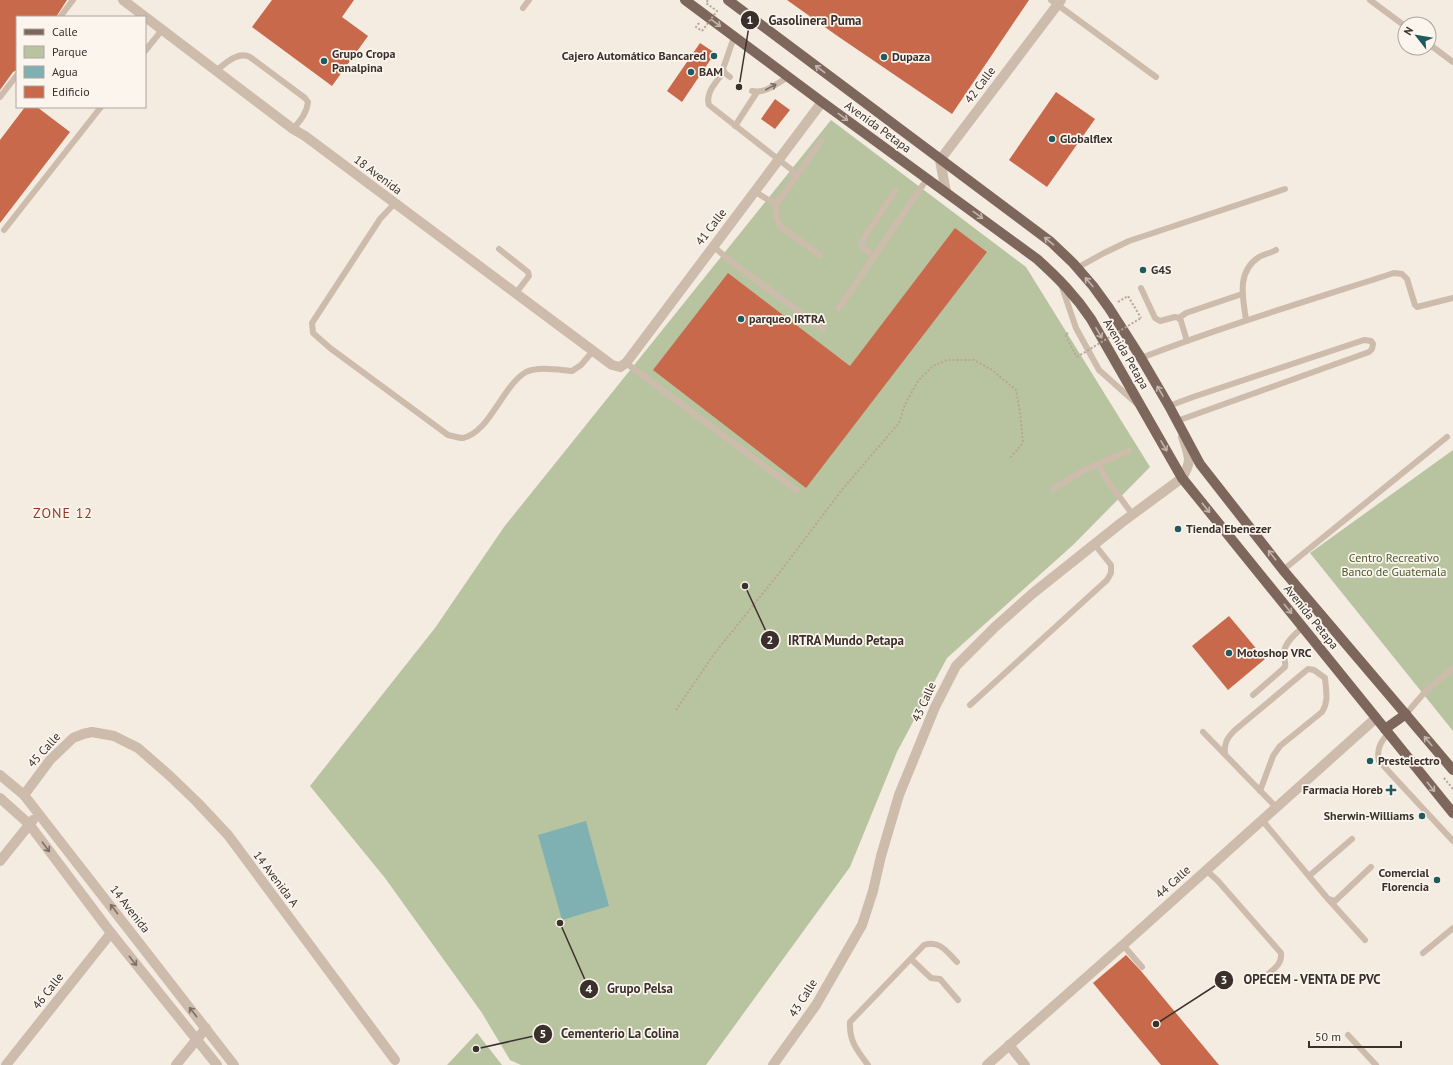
<svg xmlns="http://www.w3.org/2000/svg" width="1453" height="1065" viewBox="0 0 1453 1065" font-family="'PT Sans',sans-serif">
<style>
.green{fill:#b8c4a0}
.water{fill:#7fb0b2}
.building{fill:#c8694b}
.lines{fill:none;stroke-linecap:round;stroke-linejoin:round}
.path{stroke:#b9a596;stroke-width:2;stroke-dasharray:2 2;stroke-linecap:butt}
.service{stroke:#cdbbac;stroke-width:6}
.minor{stroke:#cdbbac;stroke-width:10}
.tertiary{stroke:#cdbbac;stroke-width:10}
.primary{stroke:#7d675c;stroke-width:10}
.path-bridge{stroke:#b9a596;stroke-width:2;stroke-dasharray:2 2;stroke-linecap:butt}
.oneway{stroke:#c2b5ac}
.oneway2{stroke:#7d6f65}
.poi-dot{fill:#1f5a5e;stroke:#fbf5ee;stroke-width:1.5}
.labels{text-anchor:middle;stroke-width:3.5;stroke-linejoin:round;paint-order:stroke}
.poi-label{font-size:12px;font-weight:bold;fill:#3b302b;stroke:#fbf5ee;text-anchor:start}
.street-label{font-size:12px;fill:#3b302b;stroke:#fbf5ee}
.park-label{font-size:12px;fill:#4a5a2e;stroke:#fbf5ee}
.quarter-label{font-size:14px;letter-spacing:1px;fill:#8c3b22;stroke:#fbf5ee}
.leader{fill:none;stroke:#3b302b;stroke-width:1.5}
.callout-dot{fill:#3b302b;stroke:#fbf5ee;stroke-width:1.5}
.mark-label{font-size:12px;text-anchor:middle;font-weight:bold;fill:#fff}
.callout-label{font-size:13px;text-anchor:middle;font-weight:bold;fill:#3b302b;stroke:#fbf5ee;stroke-width:3.5;stroke-linejoin:round;paint-order:stroke}
</style>
<rect width="100%" height="100%" fill="#f4ebe1"/>
<g class="green">
<polygon points="831,120 1026,267 1150,467 1073,545 947,658 897,752 850,867 706,1065 521,1065 510,1060 482,1013 385,878 310,786 435,628 504,527"/>
<polygon points="1453,450 1453,731 1310,553"/>
<polygon points="477,1033 502,1065 447,1065"/>
</g>
<polygon class="water" points="586,821 609,906 562,920 538,835"/>
<g class="building">
<polygon points="0,0 67,0 56,17 17,17 17,70 13,72 0,90"/>
<polygon points="272,0 354,0 342,17 368,36 332,86 252,27"/>
<polygon points="787,0 1029,0 952,114 836,35"/>
<polygon points="700,43 715,53 682,102 667,91"/>
<polygon points="1056,92 1095,119 1047,187 1009,160"/>
<polygon points="775,99 790,110 775,129 761,119"/>
<polygon points="25,107 37,107 70,132 0,223 0,140"/>
<polygon points="955,228 987,252 806,488 653,370 728,273 850,366"/>
<polygon points="1229,616 1265,659 1228,690 1192,646"/>
<polygon points="1126,955 1141,971 1219,1065 1161,1065 1093,983"/>
</g>
<g class="lines">
<g class="path">
<polyline points="699,23 696,27 702,31"/>
<polyline points="1118,302 1128,296 1141,318"/>
<polyline points="1068,333 1065,335 1077,357"/>
<polyline points="676,710 714,654 780,572 841,491 899,423 905,404 918,381 933,366 947,360 974,360 992,370 1016,390 1020,412 1023,443 1009,459"/>
<polyline points="1444,778 1453,789"/>
</g>
<g class="service">
<polyline points="1051,0 1156,77"/>
<polyline points="1370,0 1405,26"/>
<polyline points="523,8 529,0"/>
<polyline points="60,17 73,0"/>
<polyline points="1429,44 1453,62"/>
<polyline points="145,51 162,30"/>
<path d="M217 70C226 63 238 51 250 57L305 98 308 102C307 113 300 121 293 129"/>
<path d="M724 71C717 82 705 92 709 105L792 170C794 174 795 177 793 181L778 202 770 201 754 191"/>
<polyline points="730,77 725,73 723,69 734,37"/>
<path d="M752 91C765 94 778 83 788 77"/>
<polyline points="0,97 17,75"/>
<polyline points="735,126 757,92"/>
<polyline points="795,178 821,141"/>
<path d="M395 203 380 219 312 323 313 333 330 348 448 435C453 436 459 438 463 438 490 432 502 386 526 372 538 366 560 370 572 371L581 365 593 351"/>
<polyline points="776,203 776,218 781,227 820,255"/>
<polyline points="4,230 101,107"/>
<polyline points="713,246 729,260 823,329"/>
<polyline points="499,249 528,272 529,276 516,293"/>
<polyline points="875,256 862,247 862,241 895,191"/>
<polyline points="1077,268 1104,253 1129,241 1285,189"/>
<polyline points="1062,287 1076,328 1099,370 1136,403"/>
<polyline points="1141,288 1155,318 1160,321 1175,317 1179,318 1181,321 1187,341"/>
<polyline points="839,308 927,179"/>
<polyline points="1179,318 1186,313 1242,294"/>
<path d="M1246 320C1243 298 1236 272 1259 257 1264 254 1271 253 1276 250"/>
<path d="M1141 358C1224 326 1310 300 1394 273L1402 274 1407 279 1415 305 1417 307 1453 298"/>
<polyline points="626,363 796,490"/>
<polyline points="1169,406 1193,397 1364,340 1371,341 1373,344 1372,349 1369,352 1177,421"/>
<polyline points="1098,464 1129,451"/>
<polyline points="1053,489 1086,469 1098,464 1107,480 1133,515"/>
<polyline points="1283,570 1447,437"/>
<path d="M1253 695 1285 667C1286 662 1284 659 1284 654 1283 644 1296 633 1303 627"/>
<polyline points="970,705 1107,580 1111,573 1111,565 1095,545"/>
<polyline points="1406,714 1424,693 1453,668"/>
<polyline points="1203,732 1276,807"/>
<path d="M1388 733C1381 742 1376 749 1379 761L1453 841"/>
<path d="M1225 754C1224 743 1227 738 1235 730L1308 669 1314 670 1325 678C1326 691 1329 701 1322 712L1280 746 1273 756 1260 791"/>
<polyline points="1262,820 1328,899 1335,901 1371,867"/>
<path d="M1206 870 1218 881 1281 953C1282 964 1275 968 1267 975"/>
<polyline points="1309,876 1352,839"/>
<polyline points="1329,900 1365,940"/>
<polyline points="1123,945 1142,967"/>
<polyline points="1423,953 1453,928"/>
<polyline points="911,959 931,978 940,979 958,1000"/>
<polyline points="1348,1035 1376,1065"/>
<path d="M868 1065C857 1050 849 1041 850 1022L924 945C940 940 947 952 957 962"/>
</g>
<g class="minor">
<polyline points="123,0 293,129 305,136 612,365 620,367 626,363 822,102"/>
<polyline points="0,775 24,795 234,1065"/>
<polyline points="24,795 50,760 73,738 83,734 92,732 114,736 138,748 170,776 197,802 228,835 395,1060"/>
<polyline points="0,798 29,824 111,933 217,1065"/>
<polyline points="0,861 33,820"/>
<polyline points="1009,1045 1025,1065"/>
<polyline points="6,1065 111,933"/>
<polyline points="176,1065 206,1028"/>
<path d="M773 1065 816 1005 862 925 873 891 881 856 899 795 935 707 956 666 995 627 1032 594 1121 523 1182 478C1193 460 1189 456 1183 437"/>
<polyline points="987,1065 1123,945 1376,718"/>
</g>
<polyline class="tertiary" points="946,192 940,160 1061,0"/>
<g class="primary">
<path d="M685 0 822 102 1037 259C1058 278 1075 295 1091 319L1182 478 1453 813"/>
<polyline points="728,0 1051,242 1073,263 1093,286 1109,308 1141,358 1169,406 1200,464 1283,570 1453,770"/>
<polyline points="1385,729 1406,714"/>
</g>
<g class="path-bridge">
<polyline points="702,31 717,11 706,3 708,0"/>
<polyline points="1077,357 1141,318"/>
</g>
</g>
<defs><path id="oneway-shaft" d="M-6 0H5M1.5-3L5.5 0L1.5 3" fill="none" stroke-width="1.6" stroke-linecap="round" stroke-linejoin="round"/></defs>
<g class="oneway">
<use href="#oneway-shaft" transform="translate(716 23) rotate(37)"/>
<use href="#oneway-shaft" transform="translate(820 69) rotate(-143)"/>
<use href="#oneway-shaft" transform="translate(843 117) rotate(36)"/>
<use href="#oneway-shaft" transform="translate(978 215) rotate(36)"/>
<use href="#oneway-shaft" transform="translate(1049 241) rotate(-140)"/>
<use href="#oneway-shaft" transform="translate(1089 282) rotate(-131)"/>
<use href="#oneway-shaft" transform="translate(1099 333) rotate(60)"/>
<use href="#oneway-shaft" transform="translate(1160 391) rotate(-120)"/>
<use href="#oneway-shaft" transform="translate(1164 446) rotate(60)"/>
<use href="#oneway-shaft" transform="translate(1206 508) rotate(51)"/>
<use href="#oneway-shaft" transform="translate(1272 555) rotate(-128)"/>
<use href="#oneway-shaft" transform="translate(1288 609) rotate(51)"/>
<use href="#oneway-shaft" transform="translate(1428 741) rotate(-130)"/>
<use href="#oneway-shaft" transform="translate(1431 787) rotate(51)"/>
</g>
<g class="oneway2">
<use href="#oneway-shaft" transform="translate(771 87) rotate(-28)"/>
<use href="#oneway-shaft" transform="translate(46 847) rotate(53)"/>
<use href="#oneway-shaft" transform="translate(114 909) rotate(-128)"/>
<use href="#oneway-shaft" transform="translate(133 961) rotate(52)"/>
<use href="#oneway-shaft" transform="translate(193 1012) rotate(-128)"/>
</g>
<g class="poi-dot">
<circle cx="714" cy="56" r="4"/>
<circle cx="884" cy="57" r="4"/>
<circle cx="324" cy="61" r="4"/>
<circle cx="691" cy="72" r="4"/>
<circle cx="1052" cy="139" r="4"/>
<circle cx="1143" cy="270" r="4"/>
<circle cx="741" cy="319" r="4"/>
<circle cx="1178" cy="529" r="4"/>
<circle cx="1229" cy="653" r="4"/>
<circle cx="1370" cy="761" r="4"/>
<path d="M1389 784h4v4h4v4h-4v4h-4v-4h-4v-4h4z"/>
<circle cx="1422" cy="816" r="4"/>
<circle cx="1437" cy="880" r="4"/>
</g>
<g class="labels">
<g class="poi-label">
<text x="332" y="58">Grupo Cropa<tspan x="332" dy="14">Panalpina</tspan></text>
<text x="706" y="60" text-anchor="end">Cajero Automático Bancared</text>
<text x="892" y="61">Dupaza</text>
<text x="699" y="76">BAM</text>
<text x="1060" y="143">Globalflex</text>
<text x="1151" y="274">G4S</text>
<text x="749" y="323">parqueo IRTRA</text>
<text x="1186" y="533">Tienda Ebenezer</text>
<text x="1237" y="657">Motoshop VRC</text>
<text x="1378" y="765">Prestelectro</text>
<text x="1383" y="794" text-anchor="end">Farmacia Horeb</text>
<text x="1414" y="820" text-anchor="end">Sherwin-Williams</text>
<text x="1429" y="877" text-anchor="end">Comercial<tspan x="1429" dy="14">Florencia</tspan></text>
</g>
<g class="street-label">
<text transform="translate(980 85) rotate(-53)" y="4">42 Calle</text>
<text transform="translate(878 127) rotate(36)" y="4">Avenida Petapa</text>
<text transform="translate(378 175) rotate(37)" y="4">18 Avenida</text>
<text transform="translate(711 227) rotate(-53)" y="4">41 Calle</text>
<text transform="translate(1126 354) rotate(60)" y="4">Avenida Petapa</text>
<text transform="translate(1311 617) rotate(51)" y="4">Avenida Petapa</text>
<text transform="translate(924 702) rotate(-66)" y="4">43 Calle</text>
<text transform="translate(44 750) rotate(-48)" y="4">45 Calle</text>
<text transform="translate(276 879) rotate(53)" y="4">14 Avenida A</text>
<text transform="translate(1173 882) rotate(-42)" y="4">44 Calle</text>
<text transform="translate(130 909) rotate(52)" y="4">14 Avenida</text>
<text transform="translate(48 991) rotate(-52)" y="4">46 Calle</text>
<text transform="translate(803 998) rotate(-58)" y="4">43 Calle</text>
</g>
<g class="park-label">
<text x="1394" y="562">Centro Recreativo<tspan x="1394" dy="14">Banco de Guatemala</tspan></text>
</g>
<g class="quarter-label">
<text x="63" y="518">ZONE 12</text>
</g>
</g>
<path class="leader" d="M739 87L750 20M745 586L770 640M1156 1024L1224 980M560 923L589 989M476 1049L543 1034"/>
<g class="callout-dot">
<circle cx="739" cy="87" r="4"/>
<circle cx="745" cy="586" r="4"/>
<circle cx="1156" cy="1024" r="4"/>
<circle cx="560" cy="923" r="4"/>
<circle cx="476" cy="1049" r="4"/>
<circle cx="750" cy="20" r="10"/>
<circle cx="770" cy="640" r="10"/>
<circle cx="1224" cy="980" r="10"/>
<circle cx="589" cy="989" r="10"/>
<circle cx="543" cy="1034" r="10"/>
</g>
<g class="mark-label">
<text x="750" y="24">1</text>
<text x="770" y="644">2</text>
<text x="1224" y="984">3</text>
<text x="589" y="993">4</text>
<text x="543" y="1038">5</text>
</g>
<g class="callout-label">
<text x="815" y="25">Gasolinera Puma</text>
<text x="846" y="645">IRTRA Mundo Petapa</text>
<text x="1312" y="984">OPECEM - VENTA DE PVC</text>
<text x="640" y="993">Grupo Pelsa</text>
<text x="620" y="1038">Cementerio La Colina</text>
</g>
<rect x="16" y="16" width="130" height="92" fill="#fbf5ee" stroke="#aea6a0"/>
<rect x="24" y="29" width="20" height="6" fill="#7d675c" stroke="#aea6a0"/>
<text x="52" y="36" font-size="12" fill="#3b302b">Calle</text>
<rect x="24" y="46" width="20" height="12" fill="#b8c4a0" stroke="#aea6a0"/>
<text x="52" y="56" font-size="12" fill="#3b302b">Parque</text>
<rect x="24" y="66" width="20" height="12" fill="#7fb0b2" stroke="#aea6a0"/>
<text x="52" y="76" font-size="12" fill="#3b302b">Agua</text>
<rect x="24" y="86" width="20" height="12" fill="#c8694b" stroke="#aea6a0"/>
<text x="52" y="96" font-size="12" fill="#3b302b">Edificio</text>
<g transform="translate(1417 36) rotate(301)"><circle r="19" fill="#fbf5ee" stroke="#aea6a0"/>
<path d="M0-3L7 15L0 10L-7 15Z" fill="#1f5a5e"/>
<text y="-6" font-size="11" font-weight="bold" text-anchor="middle" fill="#3b302b">N</text>
</g>
<path d="M1309 1041v6h92v-6" fill="none" stroke="#3b302b" stroke-width="2"/>
<text x="1315" y="1041" font-size="12" fill="#3b302b" stroke="#fbf5ee" stroke-width="3" paint-order="stroke">50 m</text>
</svg>
